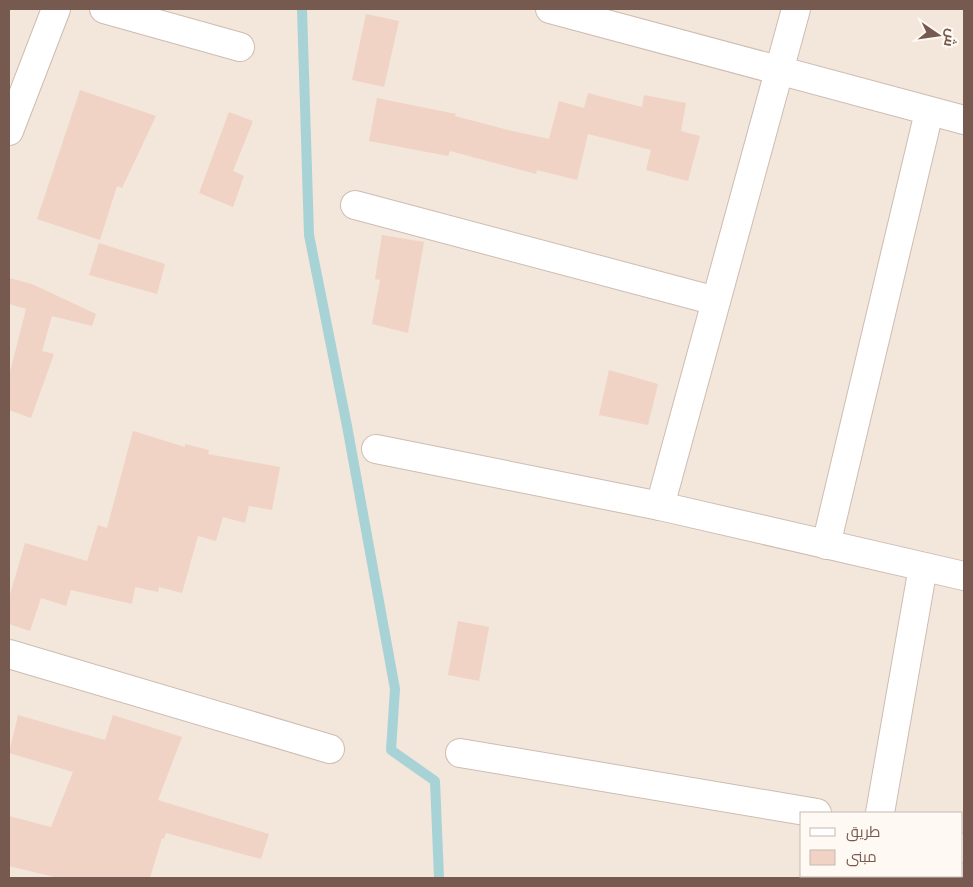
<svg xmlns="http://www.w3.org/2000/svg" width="973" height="887" viewBox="0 0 973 887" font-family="'PT Sans',Cairo,sans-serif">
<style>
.residential{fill:#f3e6db;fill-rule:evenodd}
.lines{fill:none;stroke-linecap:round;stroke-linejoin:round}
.stream{stroke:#a7d3d7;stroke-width:10}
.building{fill:#f0d3c5}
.minor-casing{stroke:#cebcb1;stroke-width:30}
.minor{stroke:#fff;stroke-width:28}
</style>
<rect width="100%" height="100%" fill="#fcf4ec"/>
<path class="residential" d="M9 9H964V878H9ZM802 813H962V876H802Z"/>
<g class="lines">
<polyline class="stream" points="302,9 309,235 347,426 395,689 391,750 435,781 439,878"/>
</g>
<g class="building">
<polygon points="366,14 399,21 384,87 352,80"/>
<polygon points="80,90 156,116 122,188 117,186 100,240 37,219"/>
<polygon points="588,93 642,107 644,95 686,103 681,131 700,136 688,181 646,170 651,150 588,134 577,180 537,170 536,174 450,151 448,156 369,141 377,98 456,114 455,116 508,130 549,139 559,101 584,108"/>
<polygon points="229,112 253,121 233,171 244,176 233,207 199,193"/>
<polygon points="382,235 424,242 408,333 372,324 380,280 375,279"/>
<polygon points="99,243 165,264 157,294 89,275"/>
<polygon points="9,278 32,284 96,314 92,326 52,316 42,351 54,354 31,418 9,410 9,376 26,309 9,304"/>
<polygon points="609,370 658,384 648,425 599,415"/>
<polygon points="133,431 185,447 185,444 209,450 208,454 280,467 272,510 249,506 245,523 223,517 216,541 198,536 182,593 159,587 158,592 135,587 132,604 71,590 66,606 41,598 30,631 9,624 9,598 25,543 87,561 98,525 107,528"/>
<polygon points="458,621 489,627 479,681 448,675"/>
<polygon points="18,715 105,740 113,715 182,737 158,800 269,834 261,859 166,833 164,839 162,838 150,878 58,878 9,866 9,816 51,827 73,772 9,753"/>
</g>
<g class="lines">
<defs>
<g id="minor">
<polyline points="104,9 240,47"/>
<polyline points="550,9 964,120"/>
<polyline points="9,131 56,9"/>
<polyline points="355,205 716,301"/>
<polyline points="376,449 660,506 964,576"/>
<polyline points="660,506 796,9"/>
<polyline points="826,545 929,112"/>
<polyline points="9,654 330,749"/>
<polyline points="460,753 817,813"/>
<polyline points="880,813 923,567"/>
<polyline points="962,848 964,848"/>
<polyline points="869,878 869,876"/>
</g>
</defs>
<use href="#minor" class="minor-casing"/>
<use href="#minor" class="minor"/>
</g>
<rect width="973" height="887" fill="none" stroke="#775a4f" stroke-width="20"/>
<rect x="800" y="812" width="162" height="65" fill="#fef9f3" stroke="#c8b9b1"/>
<rect x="810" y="828" width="25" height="8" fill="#ffffff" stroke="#c8b9b1"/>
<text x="846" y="837" font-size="15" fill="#775a4f">طريق</text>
<rect x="810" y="850" width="25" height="15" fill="#f0d3c5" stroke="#c8b9b1"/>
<text x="846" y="862" font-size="15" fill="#775a4f">مبنى</text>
<g transform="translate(938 35) rotate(103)" stroke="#fef9f3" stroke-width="4" paint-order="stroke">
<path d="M0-4L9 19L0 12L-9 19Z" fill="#775a4f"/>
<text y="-8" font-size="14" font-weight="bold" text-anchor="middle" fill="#775a4f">ش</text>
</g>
</svg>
